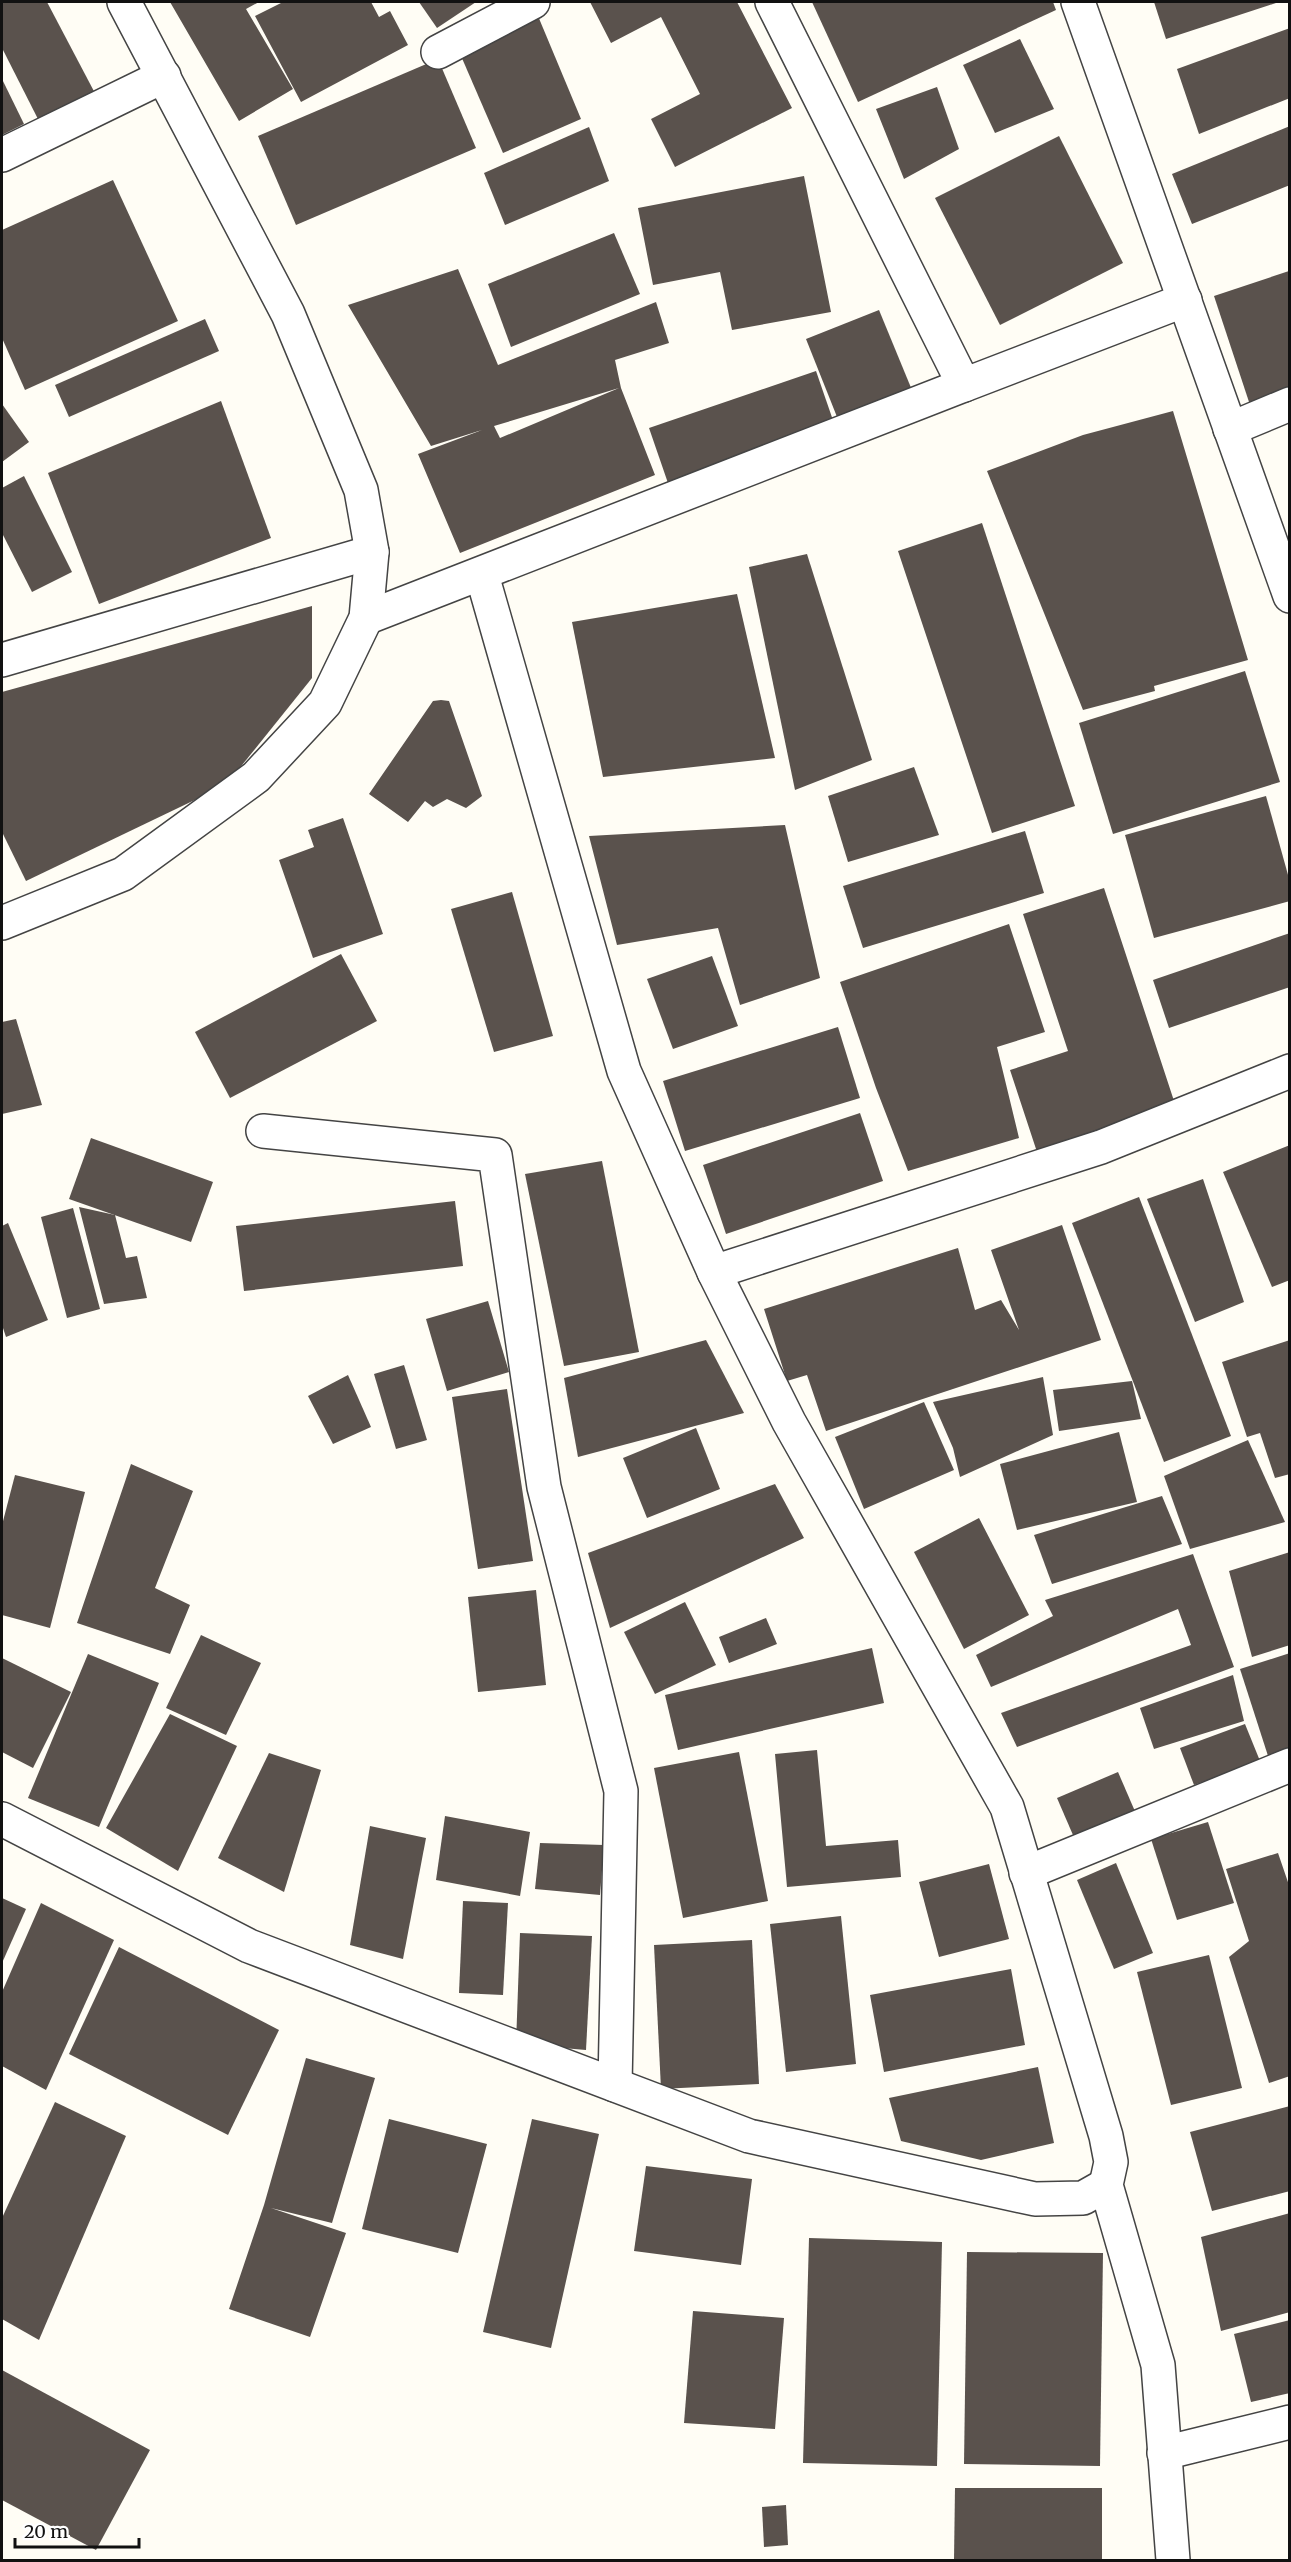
<svg xmlns="http://www.w3.org/2000/svg" width="1291" height="2562" viewBox="0 0 1291 2562" font-family="Merriweather,serif">
<style>
.building{fill:#5a524d;fill-rule:evenodd}
.lines{fill:none;stroke-linecap:round;stroke-linejoin:round}
.minor-casing{stroke:#444;stroke-width:36}
.minor{stroke:#fff;stroke-width:33}
</style>
<rect width="100%" height="100%" fill="#fffdf5"/>
<g class="building">
<polygon points="2,2 47,2 97,97 41,125 2,48"/>
<polygon points="170,2 259,2 246,9 293,89 239,121"/>
<polygon points="283,2 371,2 379,17 390,11 408,45 301,102 255,16"/>
<polygon points="419,2 476,2 437,28"/>
<polygon points="590,2 737,2 792,108 675,167 651,119 700,94 661,17 611,43"/>
<polygon points="812,2 1053,2 1056,10 858,102"/>
<polygon points="1154,2 1279,2 1166,39"/>
<polygon points="538,16 581,119 503,153 458,49"/>
<polygon points="1290,28 1290,98 1199,134 1177,69"/>
<polygon points="1020,39 1054,109 995,133 963,65"/>
<polygon points="438,59 476,148 296,225 258,136"/>
<polygon points="2,79 24,124 2,135"/>
<polygon points="937,87 959,149 904,179 876,109"/>
<polygon points="1290,126 1290,185 1192,224 1172,174"/>
<polygon points="589,127 609,181 505,225 484,173"/>
<polygon points="1059,136 1123,263 1000,325 935,198"/>
<polygon points="804,176 831,312 732,330 720,272 653,285 638,208"/>
<polygon points="113,180 178,321 25,390 2,338 2,230"/>
<polygon points="614,233 640,294 511,347 488,284"/>
<path d="M458 269 498 365 656 302 669 343 615 360 621 388 655 475 460 553 418 454 482 430 431 446 348 305ZM619 388 500 438 494 426Z"/>
<polygon points="1289,271 1290,392 1250,405 1214,296"/>
<polygon points="879,310 921,412 847,442 806,339"/>
<polygon points="205,319 219,351 69,417 55,385"/>
<polygon points="816,371 836,429 669,486 649,428"/>
<polygon points="221,401 271,538 99,604 48,473"/>
<polygon points="2,404 29,442 2,462"/>
<polygon points="1173,411 1248,660 1154,686 1155,691 1083,710 987,471 1083,435"/>
<polygon points="24,476 72,572 32,592 2,533 2,488"/>
<polygon points="982,523 1075,806 992,833 898,551"/>
<polygon points="807,554 872,760 795,790 749,567"/>
<polygon points="737,594 775,758 603,777 572,622"/>
<polygon points="312,606 312,678 226,785 26,881 2,832 2,692"/>
<polygon points="1245,671 1280,782 1113,834 1079,723"/>
<polygon points="441,700 449,701 482,796 466,808 447,799 433,807 425,801 408,822 369,794 433,701"/>
<polygon points="914,767 939,835 848,862 828,796"/>
<polygon points="1266,796 1290,882 1290,901 1154,938 1125,835"/>
<polygon points="343,818 383,934 313,958 279,860 314,847 308,830"/>
<polygon points="785,825 820,978 740,1005 718,928 617,945 589,836"/>
<polygon points="1025,831 1044,893 863,948 843,886"/>
<polygon points="1104,888 1176,1107 1037,1152 1010,1070 1068,1051 1023,914"/>
<polygon points="512,892 553,1036 494,1052 451,909"/>
<polygon points="1009,924 1045,1032 997,1047 1019,1138 908,1171 876,1088 840,982"/>
<polygon points="1290,933 1290,987 1169,1028 1153,980"/>
<polygon points="341,954 377,1021 230,1098 195,1032"/>
<polygon points="712,956 738,1026 673,1049 647,979"/>
<polygon points="16,1019 42,1105 2,1114 2,1022"/>
<polygon points="838,1027 860,1098 685,1151 663,1081"/>
<polygon points="860,1113 883,1181 726,1234 703,1165"/>
<polygon points="91,1138 213,1182 191,1242 69,1199"/>
<polygon points="1290,1145 1290,1280 1272,1287 1223,1172"/>
<polygon points="602,1161 639,1352 564,1366 525,1174"/>
<polygon points="1203,1179 1244,1302 1195,1322 1147,1199"/>
<polygon points="1139,1197 1231,1436 1164,1462 1072,1223"/>
<polygon points="455,1201 463,1266 244,1291 236,1226"/>
<polygon points="79,1207 115,1215 126,1258 137,1256 147,1298 104,1304"/>
<polygon points="73,1208 100,1309 67,1318 41,1217"/>
<polygon points="8,1223 48,1320 6,1337 2,1325 2,1226"/>
<polygon points="1062,1225 1101,1340 826,1431 807,1375 787,1381 764,1309 958,1248 975,1310 1001,1300 1019,1330 991,1250"/>
<polygon points="488,1301 509,1372 447,1391 426,1319"/>
<polygon points="706,1340 744,1413 578,1457 564,1378"/>
<polygon points="1290,1340 1290,1474 1275,1478 1260,1433 1247,1437 1222,1362"/>
<polygon points="404,1365 427,1440 396,1449 374,1374"/>
<polygon points="348,1375 371,1427 333,1444 308,1396"/>
<polygon points="1043,1377 1053,1435 960,1477 953,1448 933,1402"/>
<polygon points="1132,1381 1141,1419 1059,1431 1053,1390"/>
<polygon points="507,1389 533,1561 478,1569 452,1397"/>
<polygon points="924,1402 954,1470 864,1509 835,1437"/>
<polygon points="696,1428 720,1489 647,1518 623,1458"/>
<polygon points="1119,1432 1137,1502 1017,1530 1000,1464"/>
<polygon points="1248,1440 1285,1522 1190,1549 1164,1476"/>
<polygon points="131,1464 193,1491 155,1588 190,1605 170,1654 77,1623"/>
<polygon points="15,1475 85,1492 50,1628 2,1615 2,1525"/>
<polygon points="775,1484 804,1538 610,1628 588,1553"/>
<polygon points="1162,1496 1182,1544 1052,1584 1034,1535"/>
<polygon points="979,1518 1029,1615 964,1649 914,1552"/>
<polygon points="1290,1552 1290,1645 1252,1657 1229,1571"/>
<polygon points="1193,1554 1234,1667 1017,1747 1001,1713 1191,1645 1178,1609 991,1687 976,1655 1053,1616 1045,1600"/>
<polygon points="536,1590 546,1685 478,1692 468,1597"/>
<polygon points="685,1602 716,1665 655,1694 624,1632"/>
<polygon points="766,1618 777,1644 729,1663 719,1637"/>
<polygon points="201,1635 261,1663 226,1735 166,1708"/>
<polygon points="872,1648 884,1703 678,1750 665,1695"/>
<polygon points="1290,1653 1290,1752 1269,1759 1240,1669"/>
<polygon points="88,1654 159,1683 99,1827 28,1798"/>
<polygon points="2,1658 71,1692 33,1768 2,1752"/>
<polygon points="1233,1675 1244,1721 1154,1749 1140,1708"/>
<polygon points="170,1714 237,1746 178,1871 106,1828"/>
<polygon points="1245,1724 1260,1761 1194,1785 1180,1748"/>
<polygon points="817,1750 826,1846 898,1840 901,1877 787,1887 775,1754"/>
<polygon points="739,1752 768,1901 683,1918 654,1768"/>
<polygon points="269,1753 321,1770 284,1892 218,1858"/>
<polygon points="1118,1772 1137,1816 1076,1842 1057,1798"/>
<polygon points="445,1816 530,1832 520,1896 436,1880"/>
<polygon points="1208,1822 1234,1903 1177,1920 1151,1839"/>
<polygon points="370,1826 426,1838 403,1959 350,1945"/>
<polygon points="540,1843 604,1845 600,1895 535,1889"/>
<polygon points="1278,1853 1290,1888 1290,2076 1269,2083 1229,1957 1249,1941 1226,1869"/>
<polygon points="1116,1863 1153,1953 1114,1969 1077,1880"/>
<polygon points="989,1864 1009,1939 939,1957 919,1882"/>
<polygon points="2,1898 26,1909 2,1963"/>
<polygon points="463,1901 508,1903 503,1995 459,1993"/>
<polygon points="41,1903 114,1940 46,2090 2,2066 2,1992"/>
<polygon points="841,1916 856,2064 786,2072 770,1924"/>
<polygon points="520,1933 592,1936 586,2050 516,2044"/>
<polygon points="752,1940 759,2084 661,2089 654,1945"/>
<polygon points="119,1947 279,2030 228,2135 69,2054"/>
<polygon points="1209,1955 1242,2088 1171,2105 1137,1972"/>
<polygon points="1011,1969 1025,2045 884,2072 870,1995"/>
<polygon points="306,2058 375,2078 332,2223 271,2208 346,2233 310,2337 229,2309 264,2205"/>
<polygon points="1038,2067 1054,2143 981,2160 901,2141 889,2098"/>
<polygon points="55,2102 126,2136 39,2340 2,2319 2,2218"/>
<polygon points="1290,2106 1290,2191 1212,2211 1190,2132"/>
<polygon points="389,2119 487,2144 458,2253 362,2229"/>
<polygon points="532,2119 599,2134 551,2348 483,2332"/>
<polygon points="646,2166 752,2179 741,2265 634,2251"/>
<polygon points="1290,2213 1290,2312 1221,2331 1201,2237"/>
<polygon points="809,2238 942,2242 937,2466 803,2463"/>
<polygon points="967,2252 1103,2253 1100,2466 964,2464"/>
<polygon points="693,2311 784,2318 775,2429 684,2423"/>
<polygon points="1290,2320 1290,2393 1251,2402 1234,2334"/>
<polygon points="2,2370 150,2450 96,2550 2,2500"/>
<polygon points="955,2488 1102,2488 1102,2560 954,2560"/>
<polygon points="786,2505 788,2545 764,2547 762,2507"/>
</g>
<g class="lines">
<defs>
<g id="minor">
<polyline points="1078,2 1290,596"/>
<polyline points="438,52 533,2"/>
<polyline points="2,155 164,76"/>
<polyline points="964,385 1185,300"/>
<polyline points="1230,429 1290,404"/>
<polyline points="482,575 624,1071 714,1272 789,1422 1007,1807 1106,2136 1111,2162 1106,2185 1158,2365 1173,2560"/>
<polyline points="366,618 964,385 772,2"/>
<polyline points="2,660 372,552"/>
<polyline points="2,923 123,874 256,777 325,703 366,618 372,552 361,490 288,314 124,2"/>
<polyline points="263,1131 495,1155 544,1487 621,1791 615,2085"/>
<polyline points="714,1272 1101,1147 1290,1071"/>
<polyline points="2,1819 249,1946 749,2136 1035,2199 1083,2198 1106,2185"/>
<polyline points="1026,1873 1290,1765"/>
<polyline points="1164,2453 1290,2422"/>
</g>
</defs>
<use href="#minor" class="minor-casing"/>
<use href="#minor" class="minor"/>
</g>
<rect width="1291" height="2562" fill="none" stroke="#111111" stroke-width="6"/>
<path d="M15 2538v9h124v-9" fill="none" stroke="#111111" stroke-width="3"/>
<text x="24" y="2538" font-size="18" fill="#111111" stroke="#ffffff" stroke-width="4.5" paint-order="stroke">20 m</text>
</svg>
